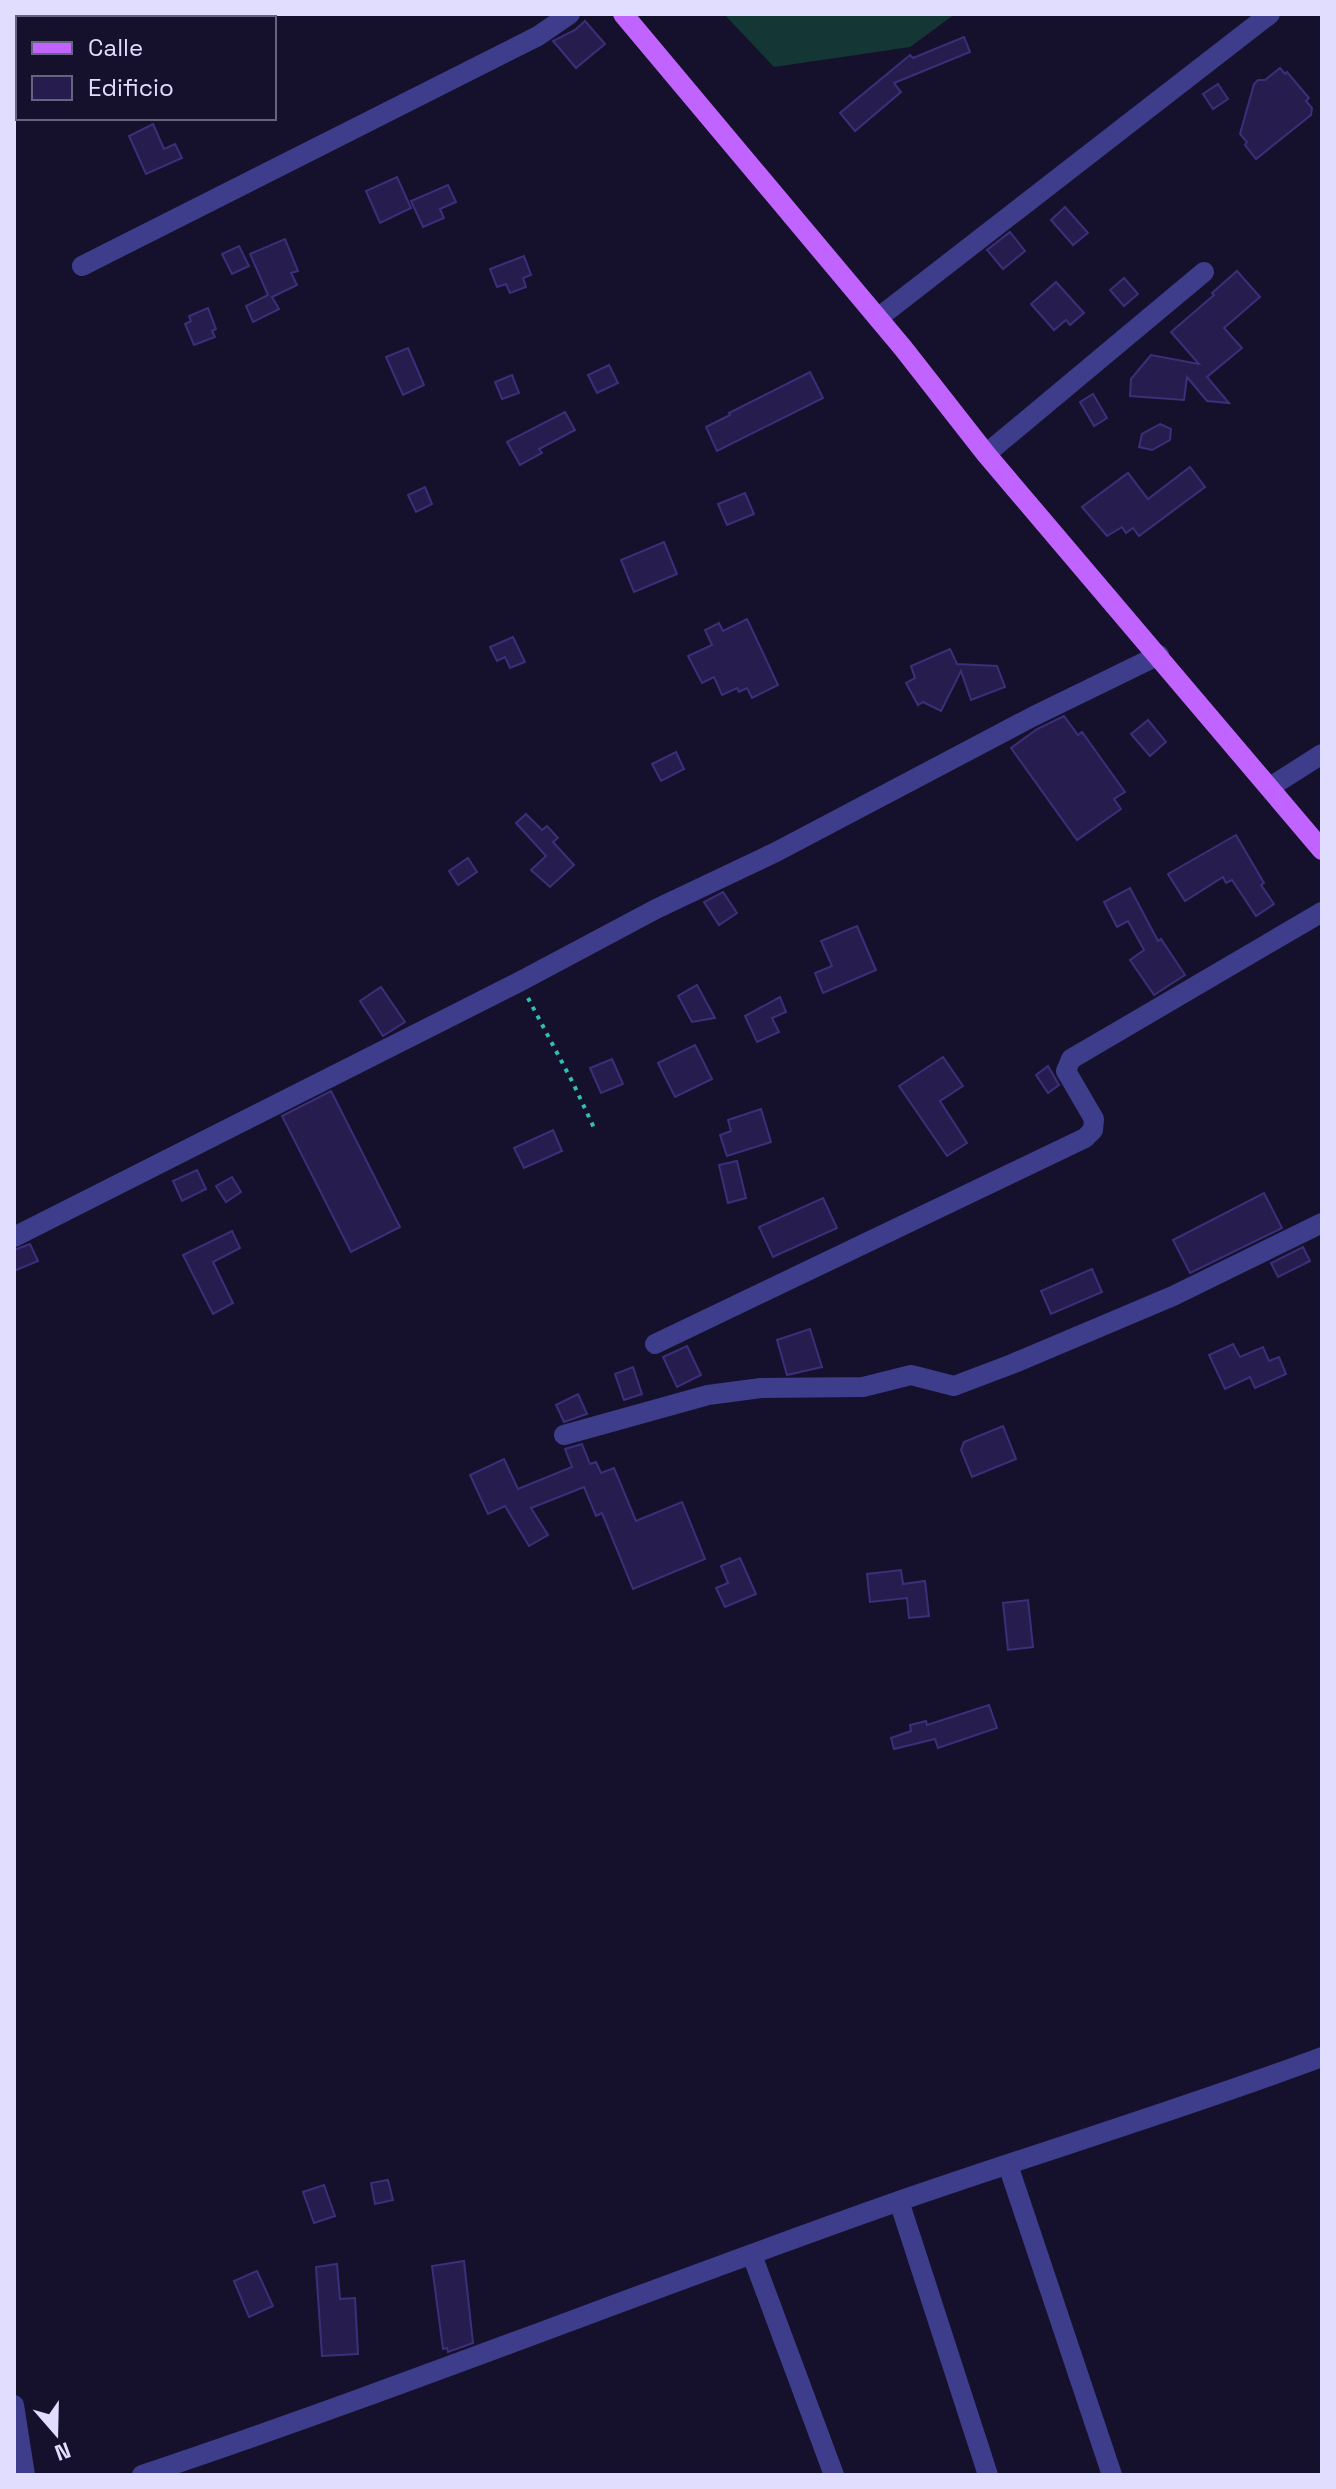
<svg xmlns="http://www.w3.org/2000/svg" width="1336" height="2489" viewBox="0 0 1336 2489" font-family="'Space Grotesk',sans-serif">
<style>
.green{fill:#143735}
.building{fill:#261d4e;stroke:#3c2f7a;stroke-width:2}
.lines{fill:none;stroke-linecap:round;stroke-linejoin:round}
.path{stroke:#30c0b3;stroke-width:4;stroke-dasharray:4 6;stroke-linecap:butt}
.minor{stroke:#3e3d8b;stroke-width:20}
.primary{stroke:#c164ff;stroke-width:20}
</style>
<rect width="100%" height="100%" fill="#15112d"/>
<polygon class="green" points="724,14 955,14 910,47 774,67"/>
<g class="building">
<polygon points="585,21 605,44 576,68 553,41 575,30"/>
<polygon points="964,37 970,52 894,83 901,92 855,131 840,113 910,55 913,58"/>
<polygon points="1280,68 1285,74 1287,72 1309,98 1306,101 1312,108 1311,115 1256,159 1245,145 1247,142 1240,134 1254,84 1258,80 1265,80"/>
<polygon points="1218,84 1228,99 1213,109 1203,94"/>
<polygon points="153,124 164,149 175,144 182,158 146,174 129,136"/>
<polygon points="397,177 411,208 380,223 366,191"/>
<polygon points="448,185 456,202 440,209 444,218 423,227 411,201"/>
<polygon points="1065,207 1088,233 1073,245 1051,220"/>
<polygon points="1010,232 1025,251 1003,269 987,250"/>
<polygon points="285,239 298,271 291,273 297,285 272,297 279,309 253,322 246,306 268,295 250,254"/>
<polygon points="239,246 249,266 232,274 222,254"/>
<polygon points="524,256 531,275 523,278 526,287 510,293 506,284 497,287 490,269"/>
<polygon points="1237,271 1260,297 1224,328 1242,348 1207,377 1229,403 1207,401 1187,377 1184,400 1130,396 1131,379 1151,355 1199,364 1171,332 1214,295 1212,293"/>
<polygon points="1124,278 1138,294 1124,306 1110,290"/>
<polygon points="1056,282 1084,313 1070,325 1066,320 1054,330 1031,304"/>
<polygon points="208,308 216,329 212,331 215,337 194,345 185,324 191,321 189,316"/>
<polygon points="408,348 424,385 403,395 386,357"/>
<polygon points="609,365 618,383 597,393 588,375"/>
<polygon points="810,372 823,398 717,451 706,427 730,415 729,413"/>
<polygon points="512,375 519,393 502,399 495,382"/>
<polygon points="1093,394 1107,418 1094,426 1080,402"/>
<polygon points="565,412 575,430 539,449 542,453 520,465 507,442"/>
<polygon points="1160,424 1171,429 1170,440 1152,450 1139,447 1142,434"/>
<polygon points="1190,467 1205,487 1139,536 1133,528 1126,533 1122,527 1107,536 1082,507 1128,473 1148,499"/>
<polygon points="425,487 432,504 416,512 408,495"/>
<polygon points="745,493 754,514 727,525 718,504"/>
<polygon points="664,542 677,574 634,592 621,560"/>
<polygon points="747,619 778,685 752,698 747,688 739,692 737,688 722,695 714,677 702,683 688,656 712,645 705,630 719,623 723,631"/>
<polygon points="513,637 525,662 510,668 505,657 497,661 490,647"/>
<polygon points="950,649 957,664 997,666 1005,687 971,700 961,671 941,711 923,702 918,705 906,683 915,678 911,666"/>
<polygon points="1064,716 1078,735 1082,732 1125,792 1114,799 1121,809 1077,840 1011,748 1037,729"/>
<polygon points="1148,720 1166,742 1150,756 1131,734"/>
<polygon points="676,752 684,769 661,781 652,764"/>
<polygon points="526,814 542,830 547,826 558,838 553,842 574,865 550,887 531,870 546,856 516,823"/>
<polygon points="1236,835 1264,883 1261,885 1274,904 1256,916 1232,880 1226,883 1223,877 1185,901 1168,874"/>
<polygon points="468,858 477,872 458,885 449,871"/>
<polygon points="1130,888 1158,941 1161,939 1185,975 1154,995 1130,960 1144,950 1128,921 1117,927 1104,902"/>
<polygon points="723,892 737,913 719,925 704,902"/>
<polygon points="857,926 876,970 823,993 815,973 832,966 821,941"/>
<polygon points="697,985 715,1018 692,1022 678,996"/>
<polygon points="381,987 405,1022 383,1036 360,1001"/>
<polygon points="780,997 786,1012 772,1018 779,1032 757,1042 745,1016"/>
<polygon points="695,1045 712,1079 675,1097 658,1063"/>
<polygon points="943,1057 963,1086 940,1101 967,1143 947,1156 899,1086"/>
<polygon points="612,1059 623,1084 601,1093 590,1068"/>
<polygon points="1048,1066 1059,1085 1048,1093 1036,1075"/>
<polygon points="331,1091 400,1227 351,1252 282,1116"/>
<polygon points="761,1109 771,1142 727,1156 720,1135 731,1131 728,1120"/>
<polygon points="553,1130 562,1151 524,1168 514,1148"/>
<polygon points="737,1161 746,1198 728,1203 719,1165"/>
<polygon points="197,1170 206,1189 182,1201 173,1181"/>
<polygon points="232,1177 241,1192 226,1202 216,1186"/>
<polygon points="1264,1193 1282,1228 1190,1273 1173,1240"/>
<polygon points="823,1198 837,1228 773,1257 759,1227"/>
<polygon points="232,1231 240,1248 213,1262 233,1303 213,1314 183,1255"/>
<polygon points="30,1244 38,1261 14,1271 14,1250"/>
<polygon points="1303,1247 1310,1261 1278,1277 1271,1263"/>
<polygon points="1092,1269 1102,1292 1051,1314 1041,1291"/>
<polygon points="810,1329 822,1367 787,1375 777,1340"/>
<polygon points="1233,1344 1240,1357 1263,1347 1269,1361 1279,1357 1286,1374 1255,1388 1250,1377 1225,1389 1209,1355"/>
<polygon points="687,1346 701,1375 677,1387 663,1357"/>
<polygon points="633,1367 642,1394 624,1400 615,1374"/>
<polygon points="578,1394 587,1414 564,1422 556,1405"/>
<polygon points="1003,1426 1016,1459 972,1477 961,1450 964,1442"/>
<polygon points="582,1444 590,1464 596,1462 601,1473 614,1468 636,1521 682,1502 705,1559 633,1589 602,1513 596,1516 584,1487 531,1508 548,1535 529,1546 505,1506 488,1514 470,1475 504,1459 518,1489 572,1467 565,1449"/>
<polygon points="740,1558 756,1594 725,1607 716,1588 728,1583 721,1566"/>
<polygon points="901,1570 903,1584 925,1581 929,1616 909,1618 907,1598 870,1602 867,1574"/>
<polygon points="1028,1600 1033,1647 1008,1650 1003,1603"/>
<polygon points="989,1705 997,1728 938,1748 935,1739 894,1749 891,1738 911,1731 910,1725 926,1721 927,1725"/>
<polygon points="388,2180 393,2200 375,2204 371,2183"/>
<polygon points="324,2185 335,2216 314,2223 303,2192"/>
<polygon points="464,2261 473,2343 448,2352 447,2348 443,2349 432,2266"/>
<polygon points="337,2264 340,2299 355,2298 358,2354 322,2356 316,2267"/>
<polygon points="257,2271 273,2306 249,2317 234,2281"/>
</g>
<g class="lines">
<polyline class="path" points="528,998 573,1083 595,1130"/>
<g class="minor">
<polyline points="82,266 538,36 570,14"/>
<polyline points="878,318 1270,14"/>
<polyline points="986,454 1204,272"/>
<polyline points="1270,787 1322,754"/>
<polyline points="14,1237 519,982 656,909 776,852 1032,717 1159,655"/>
<polyline points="655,1344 1085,1138 1093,1130 1094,1119 1066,1071 1071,1059 1322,912"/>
<polyline points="564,1435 708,1395 761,1388 863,1387 911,1375 954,1386 1012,1364 1173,1296 1322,1223"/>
<polyline points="1008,2165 1112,2475"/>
<polyline points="899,2201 988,2475"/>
<polyline points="752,2255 834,2475"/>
<polyline points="14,2405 25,2475"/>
<path d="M142 2475C396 2390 646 2290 899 2201 1040 2152 1183 2109 1322 2057"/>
</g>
<polyline class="primary" points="623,14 903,348 986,454 1322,850"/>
</g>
<rect width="1336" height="2489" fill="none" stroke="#e0ddff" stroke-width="32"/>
<rect x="16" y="16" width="260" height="104" fill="#15112d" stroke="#666381" stroke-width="2"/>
<rect x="32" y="42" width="40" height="12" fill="#c164ff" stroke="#666381" stroke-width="2"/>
<text x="88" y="56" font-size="24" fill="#e0ddff">Calle</text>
<rect x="32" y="76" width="40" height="24" fill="#261d4e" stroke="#666381" stroke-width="2"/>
<text x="88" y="96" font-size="24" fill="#e0ddff">Edificio</text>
<g transform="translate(56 2433) rotate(160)" stroke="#15112d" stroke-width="6" paint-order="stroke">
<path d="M0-6L14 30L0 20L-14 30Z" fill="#e0ddff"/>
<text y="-12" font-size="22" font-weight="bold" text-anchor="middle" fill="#e0ddff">N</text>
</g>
</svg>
